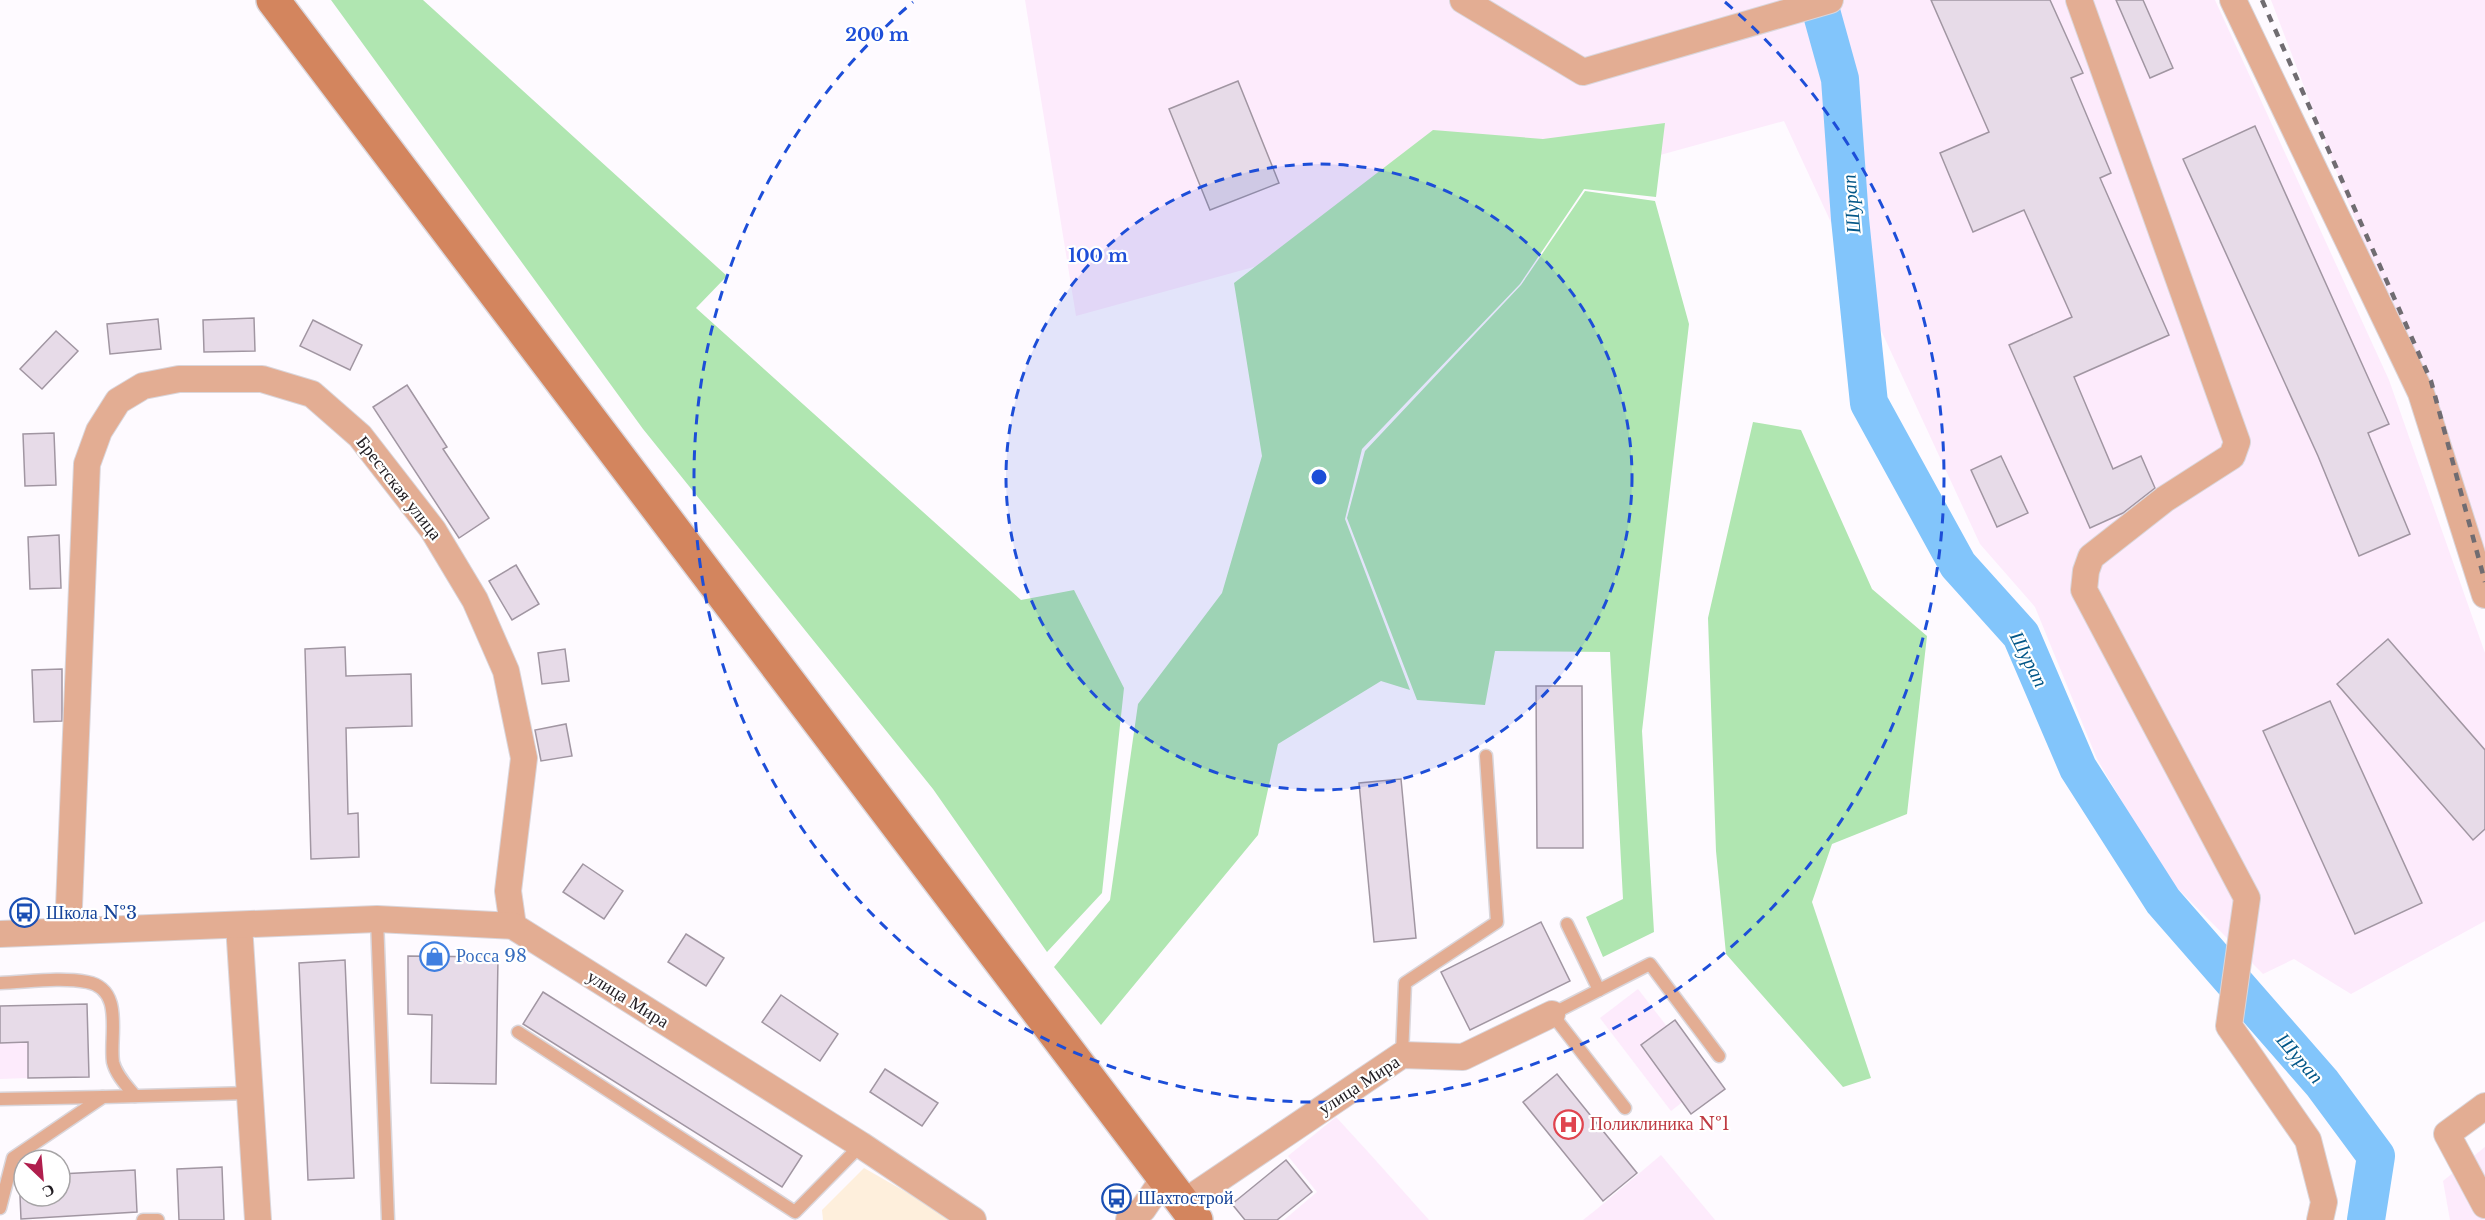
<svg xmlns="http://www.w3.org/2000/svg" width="2485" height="1220" viewBox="0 0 2485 1220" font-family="'Libre Baskerville',serif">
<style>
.commercial{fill:#feefdc}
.industrial{fill:#fdebfc}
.green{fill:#b0e6b1}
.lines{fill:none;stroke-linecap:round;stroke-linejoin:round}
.river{stroke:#82c5fb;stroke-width:38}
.building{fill:#e7dbe8;stroke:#a196a2;stroke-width:1.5}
.service-casing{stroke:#dad6db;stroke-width:15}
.minor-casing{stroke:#dad6db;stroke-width:28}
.secondary-casing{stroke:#dad6db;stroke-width:36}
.service{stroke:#e3ad93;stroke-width:12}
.minor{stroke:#e3ad93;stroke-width:26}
.secondary{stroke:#d3855e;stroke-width:33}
.rail{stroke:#706c71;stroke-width:4.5;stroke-dasharray:8 8;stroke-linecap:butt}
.ring{fill:none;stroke:#1d4ed8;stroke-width:3;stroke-dasharray:10 8}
.labels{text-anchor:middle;stroke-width:4.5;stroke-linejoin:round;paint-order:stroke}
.street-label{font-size:18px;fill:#201c21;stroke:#fff}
.transit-label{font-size:18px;fill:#164399;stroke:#fff;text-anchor:start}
.shop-label{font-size:18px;fill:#366cbe;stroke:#fff;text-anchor:start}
.health-label{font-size:18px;fill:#be3a42;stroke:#fff;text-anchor:start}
.water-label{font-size:20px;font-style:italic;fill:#035788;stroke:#fff}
.centre{fill:#1d4ed8;stroke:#fff;stroke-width:3}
.ring-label{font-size:18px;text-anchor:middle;font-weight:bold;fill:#1d4ed8;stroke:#fff;stroke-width:4.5;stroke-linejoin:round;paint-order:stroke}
</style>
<rect width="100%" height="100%" fill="#fefaff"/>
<polygon class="commercial" points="864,1168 955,1220 823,1220 822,1210"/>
<g class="industrial">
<polygon points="1025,0 2215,0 2389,380 2485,653 2485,921 2351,994 2294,959 2263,974 2167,878 2097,759 2035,607 1980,544 1784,121 1076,316"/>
<polygon points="2271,0 2485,0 2485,561 2421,393"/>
<polygon points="1638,989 1709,1081 1671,1111 1600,1018"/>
<polygon points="28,1042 28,1078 0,1079 0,1043"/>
<polygon points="1336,1117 1369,1153 1429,1220 1284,1220 1317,1192 1288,1156"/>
<polygon points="2485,1147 2485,1220 2450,1220 2443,1181"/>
<polygon points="1661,1155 1715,1220 1583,1220 1597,1209"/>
</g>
<g class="green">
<polygon points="331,0 423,0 727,276 696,308 1021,600 1074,590 1124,688 1102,893 1047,952 933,789 643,429"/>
<polygon points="1665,123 1656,197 1584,189 1520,284 1362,449 1345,519 1410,690 1381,681 1278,744 1258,835 1101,1025 1054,967 1110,900 1138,704 1222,593 1262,456 1234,283 1433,130 1543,139"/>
<polygon points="1585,191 1655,201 1689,324 1642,731 1654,932 1603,957 1586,917 1623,899 1610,652 1495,651 1485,705 1417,700 1347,518 1365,451 1521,285"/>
<polygon points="1753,422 1801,430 1872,589 1927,636 1907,814 1832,844 1812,902 1871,1078 1843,1087 1726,954 1716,851 1708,618"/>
</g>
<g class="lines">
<polyline class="river" points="1818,0 1840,79 1850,219 1869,403 1958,565 2021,635 2078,768 2163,901 2322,1083 2376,1156 2366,1220"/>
</g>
<g class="building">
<polygon points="1931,0 2050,0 2083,73 2071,78 2111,173 2100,178 2169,335 2074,377 2113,469 2141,456 2155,488 2123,513 2090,528 2009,345 2072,317 2024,210 1973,232 1940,153 1989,132"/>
<polygon points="2116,0 2143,0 2173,68 2150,78"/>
<polygon points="1238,81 1279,183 1210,210 1169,109"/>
<polygon points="2255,126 2389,424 2368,433 2410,534 2359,556 2318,456 2183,159"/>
<polygon points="254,318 255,351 204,352 203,320"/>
<polygon points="158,319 161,349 110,354 107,324"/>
<polygon points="313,320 362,345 350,370 300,346"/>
<polygon points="56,331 78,351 42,389 20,369"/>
<polygon points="407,385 447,447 443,449 489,518 459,538 373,407"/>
<polygon points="54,433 56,485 25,486 23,434"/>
<polygon points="2001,456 2028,513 1997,527 1971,470"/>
<polygon points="59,535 61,588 30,589 28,537"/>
<polygon points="516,565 539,604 512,620 489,581"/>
<polygon points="2388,639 2485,750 2485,829 2473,840 2337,684"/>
<polygon points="345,647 346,676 411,674 412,726 346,728 348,814 358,813 359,857 311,859 305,649"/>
<polygon points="565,649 569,681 542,684 538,653"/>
<polygon points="62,669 62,721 34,722 32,670"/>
<polygon points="1536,686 1582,686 1583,848 1537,848"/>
<polygon points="2330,701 2422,903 2355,934 2263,731"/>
<polygon points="566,724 572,756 541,761 535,730"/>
<polygon points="1401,779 1416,938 1374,942 1359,783"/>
<polygon points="583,864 623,891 604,919 563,892"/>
<polygon points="1541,922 1570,981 1470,1030 1441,972"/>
<polygon points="686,934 724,958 706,986 668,962"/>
<polygon points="408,956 498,957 496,1084 431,1083 432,1015 408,1014"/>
<polygon points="345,960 354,1178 308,1180 299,963"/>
<polygon points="543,992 802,1156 782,1187 523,1024"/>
<polygon points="781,995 838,1034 820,1061 762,1022"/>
<polygon points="87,1004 89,1077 28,1078 28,1042 0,1043 0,1006"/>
<polygon points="1675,1020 1725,1089 1691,1114 1641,1045"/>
<polygon points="885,1069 938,1103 922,1126 870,1092"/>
<polygon points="1557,1074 1637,1173 1603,1201 1523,1102"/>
<polygon points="1286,1160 1312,1192 1277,1220 1245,1220 1232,1204"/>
<polygon points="222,1167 224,1220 179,1220 177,1169"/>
<polygon points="135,1170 137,1212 21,1219 20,1196 60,1196 60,1174"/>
</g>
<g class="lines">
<defs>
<g id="service">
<polyline points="377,919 388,1220"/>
<polyline points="1567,924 1599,990"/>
<path d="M0 983C28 982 60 977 87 982 125 989 109 1037 113 1062 116 1075 127 1086 135 1096"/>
<polyline points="518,1032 795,1212 861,1145"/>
<polyline points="1402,1055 1405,983 1497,922 1486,756"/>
<polyline points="0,1099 103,1097"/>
<polyline points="1625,1108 1552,1014 1650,964 1719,1056"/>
<polyline points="0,1208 13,1158 103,1097 250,1093"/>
<polyline points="143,1220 158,1220"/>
</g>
<g id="minor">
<polyline points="1463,0 1583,72 1830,0"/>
<polyline points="2079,0 2237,442 2232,456 2165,499 2091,557 2086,571 2084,590 2247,898 2229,1026 2308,1140 2324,1202 2320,1220"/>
<polyline points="2233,0 2421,393 2485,595"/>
<polyline points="239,925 258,1220"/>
<polyline points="68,931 87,464 99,431 118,401 143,386 179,379 262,379 312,394 360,436 433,530 475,600 506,671 524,758 508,891 513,926"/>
<polyline points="0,934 377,919 513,926 861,1145 973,1220"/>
<polyline points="2485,1106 2447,1134 2485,1205"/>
<polyline points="1183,1203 1402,1055 1463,1057 1552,1014"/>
<polyline points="1129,1220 1143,1209 1164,1178"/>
</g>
<polyline id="secondary" points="273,0 1196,1220"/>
</defs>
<use href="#service" class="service-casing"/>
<use href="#minor" class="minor-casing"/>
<use href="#secondary" class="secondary-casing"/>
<use href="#service" class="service"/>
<use href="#minor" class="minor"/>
<use href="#secondary" class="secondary"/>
<polyline class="rail" points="2262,0 2431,381 2485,582"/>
</g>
<circle cx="1319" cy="477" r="313" fill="#1d4ed8" fill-opacity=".12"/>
<g class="ring">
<circle cx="1319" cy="477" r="313"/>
<path d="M1725 2A625 625 0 1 1 913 2"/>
</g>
<defs>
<symbol id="bus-ring" viewBox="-11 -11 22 22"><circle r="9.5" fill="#fff" stroke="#1a4fb4" stroke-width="1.5"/><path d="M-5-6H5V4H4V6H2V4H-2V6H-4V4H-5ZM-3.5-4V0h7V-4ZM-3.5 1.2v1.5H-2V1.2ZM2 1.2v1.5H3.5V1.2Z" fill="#1a4fb4"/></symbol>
<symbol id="shop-ring" viewBox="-11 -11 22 22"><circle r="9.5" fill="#fff" stroke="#3f7fe0" stroke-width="1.5"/><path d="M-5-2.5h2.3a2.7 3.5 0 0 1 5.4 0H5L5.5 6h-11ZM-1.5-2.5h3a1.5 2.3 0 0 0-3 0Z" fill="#3f7fe0"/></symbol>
<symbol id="hospital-ring" viewBox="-11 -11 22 22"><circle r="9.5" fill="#fff" stroke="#e0444e" stroke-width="1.5"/><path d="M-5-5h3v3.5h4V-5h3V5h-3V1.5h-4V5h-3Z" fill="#e0444e"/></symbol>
</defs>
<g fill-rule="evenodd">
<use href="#bus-ring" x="8" y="896" width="33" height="33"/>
<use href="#shop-ring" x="418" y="940" width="33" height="33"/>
<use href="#hospital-ring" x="1552" y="1108" width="33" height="33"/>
<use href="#bus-ring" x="1100" y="1182" width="33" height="33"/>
</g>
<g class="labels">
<g class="street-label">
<text transform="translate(399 488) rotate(52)" y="6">Брестская улица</text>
<text transform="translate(628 999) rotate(32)" y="6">улица Мира</text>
<text transform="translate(1359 1085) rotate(-33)" y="6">улица Мира</text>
</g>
<g class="transit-label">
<text x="46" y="919">Школа №3</text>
<text x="1138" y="1204">Шахтострой</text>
</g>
<g class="shop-label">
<text x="456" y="962">Росса 98</text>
</g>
<g class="health-label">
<text x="1590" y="1130">Поликлиника №1</text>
</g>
<g class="water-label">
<text transform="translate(1851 204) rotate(-95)" y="7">Шурап</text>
<text transform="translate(2029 659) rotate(63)" y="7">Шурап</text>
<text transform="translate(2300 1058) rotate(49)" y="7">Шурап</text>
</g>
</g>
<circle cx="1319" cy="477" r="9" class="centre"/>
<g class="ring-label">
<text x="877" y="41">200 m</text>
<text x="1098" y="262">100 m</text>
</g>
<g transform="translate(42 1178) rotate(154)"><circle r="28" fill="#ffffff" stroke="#a6a4a6" stroke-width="1.5"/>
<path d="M0-4.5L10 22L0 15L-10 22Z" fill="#b01e4d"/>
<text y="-9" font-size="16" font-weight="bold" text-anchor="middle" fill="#201c21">С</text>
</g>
</svg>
